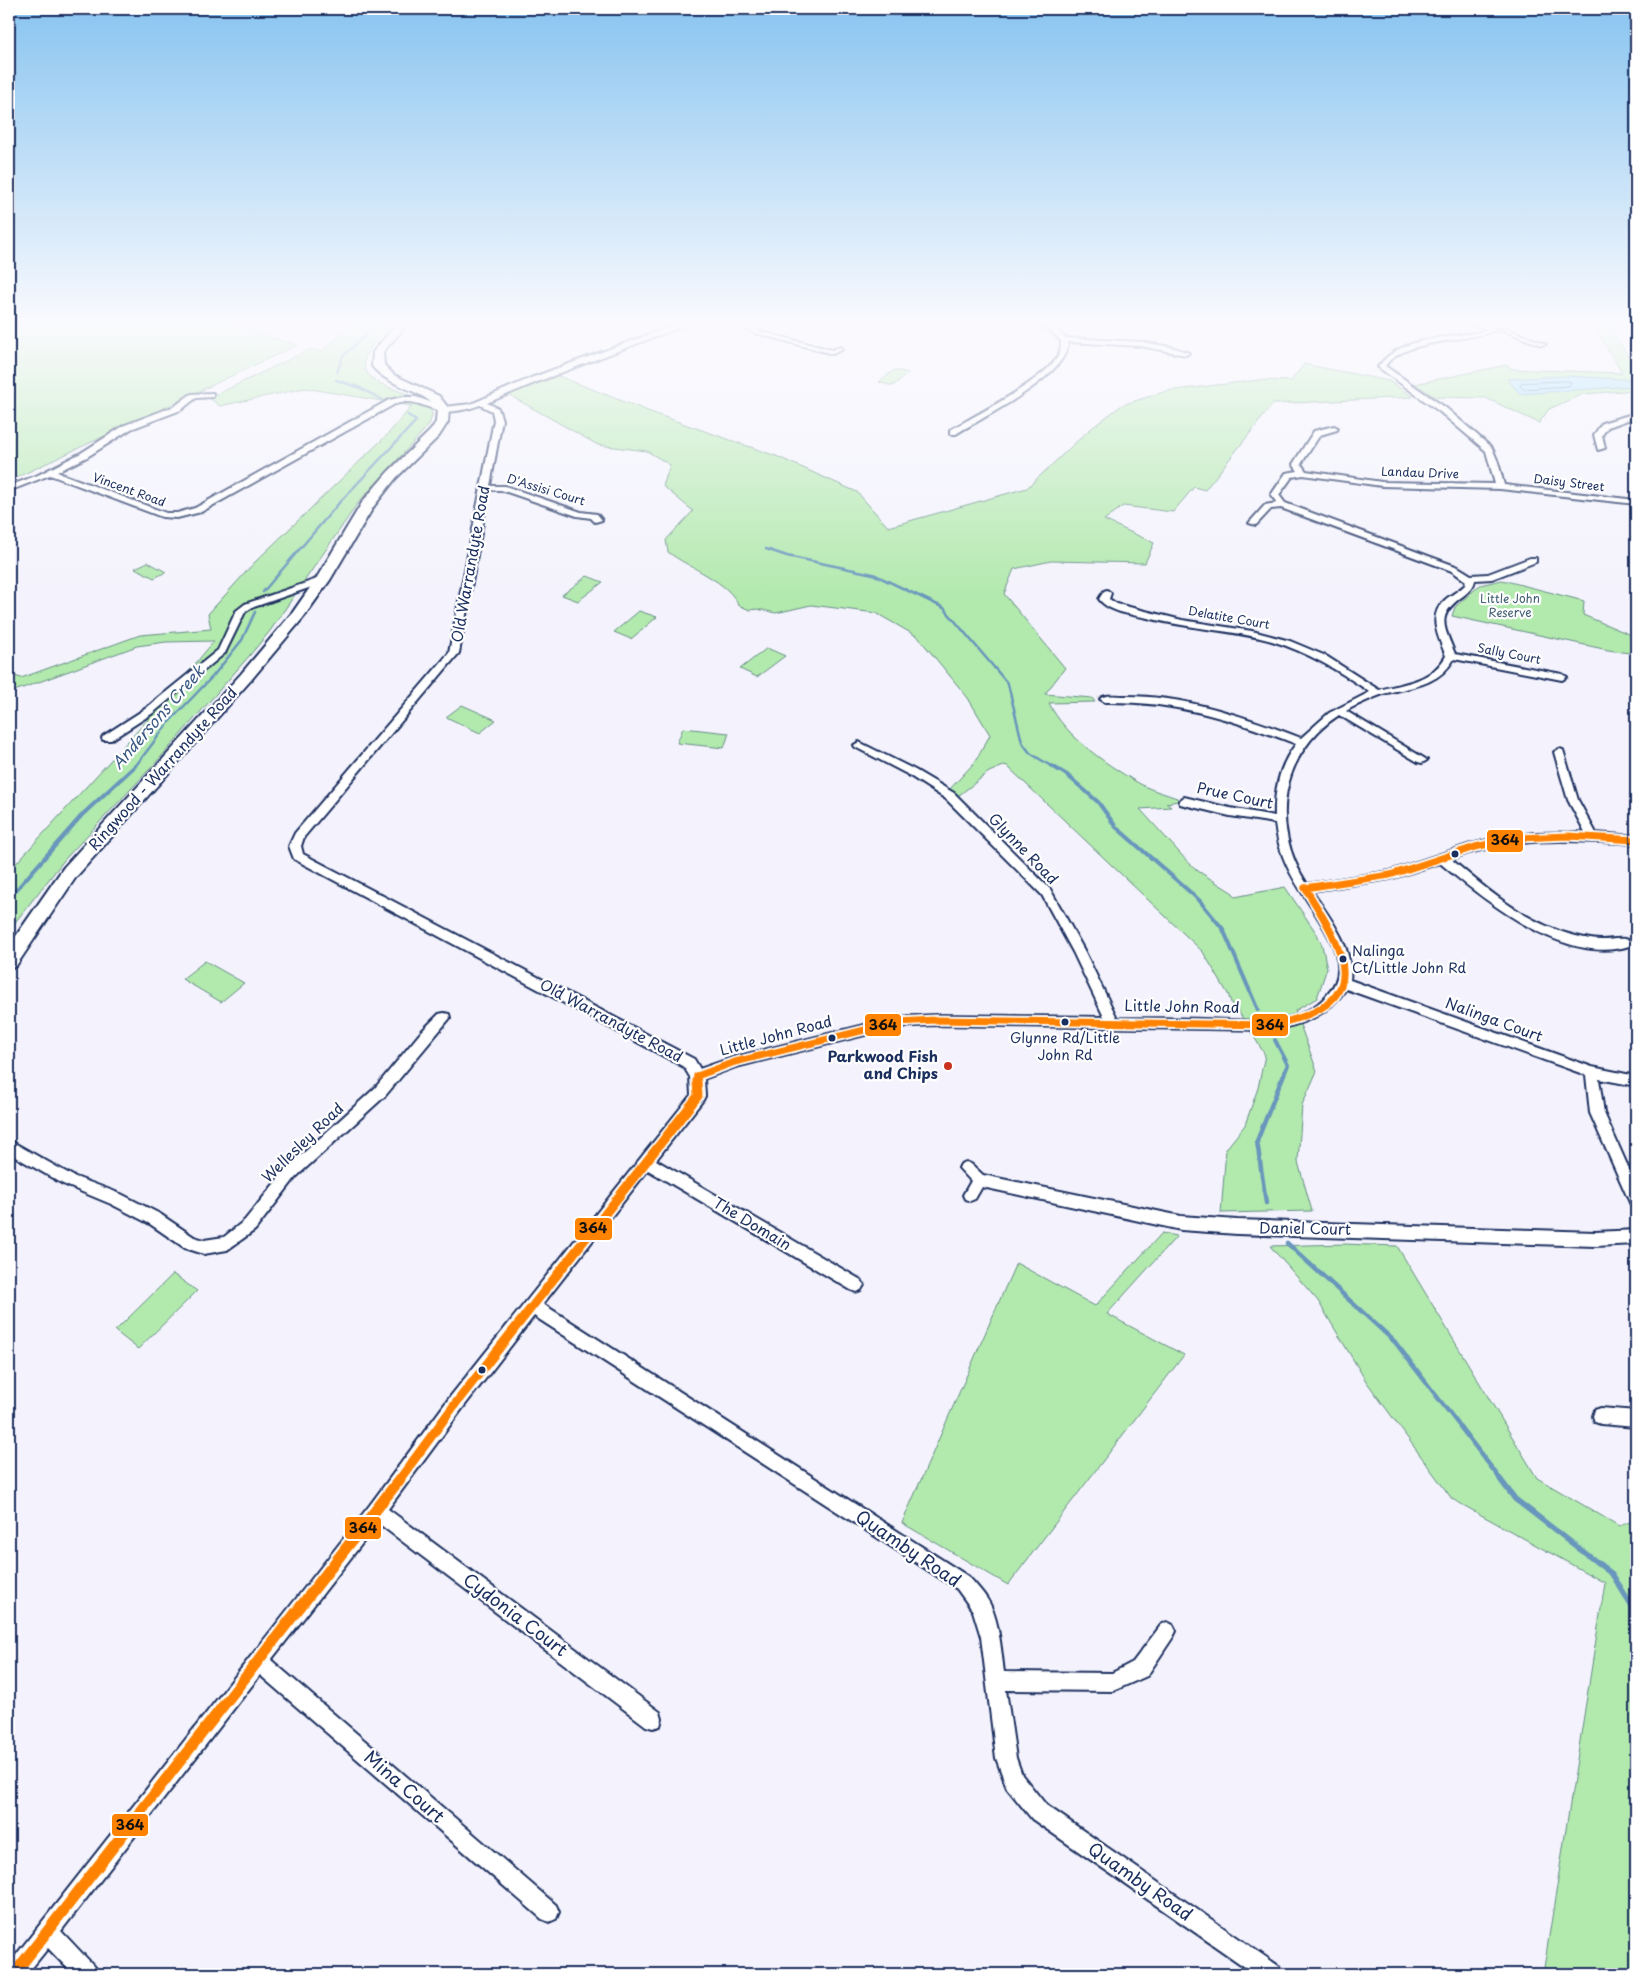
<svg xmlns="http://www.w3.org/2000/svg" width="1645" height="1983" viewBox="0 0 1645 1983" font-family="'Playpen Sans',sans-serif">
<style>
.green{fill:#b2e9ad;stroke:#668c86}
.water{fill:#99dbfb;stroke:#6796bc}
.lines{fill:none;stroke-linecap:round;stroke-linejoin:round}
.shore{stroke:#4d749d;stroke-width:1}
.stream-far3{stroke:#6796bc;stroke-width:2.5}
.stream-far2{stroke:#6796bc;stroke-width:4}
.stream-far1{stroke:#6796bc;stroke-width:4.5}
.stream{stroke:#6796bc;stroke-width:5.5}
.street-casing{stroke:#1b2f5e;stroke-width:4}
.primary-casing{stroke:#1b2f5e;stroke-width:4}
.street{fill:#fff;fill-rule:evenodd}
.primary{fill:#fff;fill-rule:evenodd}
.bus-1-far2-casing{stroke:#fff;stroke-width:11}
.bus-1-far1-casing{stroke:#fff;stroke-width:12}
.bus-1-casing{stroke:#fff;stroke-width:15}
.bus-1-far2{stroke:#ff8200;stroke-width:7}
.bus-1-far1{stroke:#ff8200;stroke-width:9}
.bus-1{stroke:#ff8200;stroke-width:11}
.bus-dot{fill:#1b2f5e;stroke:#fff;stroke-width:2}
.poi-dot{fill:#c8321e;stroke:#fff;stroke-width:2}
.labels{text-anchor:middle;stroke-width:4.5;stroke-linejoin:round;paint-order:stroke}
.far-street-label{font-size:12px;fill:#1b2f5e;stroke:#fff}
.far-park-label{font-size:12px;fill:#415e72;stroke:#fff}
.bus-label{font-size:14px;fill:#1b2f5e;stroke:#fff;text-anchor:start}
.street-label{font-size:15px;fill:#1b2f5e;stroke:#fff}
.poi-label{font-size:15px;font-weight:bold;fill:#1b2f5e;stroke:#fff;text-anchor:end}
.water-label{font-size:16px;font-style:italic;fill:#3a5a85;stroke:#fff}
.near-street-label{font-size:18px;fill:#1b2f5e;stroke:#fff}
.line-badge{stroke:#fff;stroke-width:2}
.pale-badge-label{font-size:14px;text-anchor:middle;font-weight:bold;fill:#111}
</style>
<rect width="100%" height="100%" fill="#f4f3fd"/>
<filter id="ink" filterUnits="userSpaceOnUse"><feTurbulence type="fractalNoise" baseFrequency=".02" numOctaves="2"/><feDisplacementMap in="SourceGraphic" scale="10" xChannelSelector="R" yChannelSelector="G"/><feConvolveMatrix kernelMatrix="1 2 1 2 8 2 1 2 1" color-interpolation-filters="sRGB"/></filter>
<g filter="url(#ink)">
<g class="green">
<polygon points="9,321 217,321 297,345 9,481"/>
<path d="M358 321H395C386 331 369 345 365 358 356 392 432 390 432 414 432 417 430 422 429 425L358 503 270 631 250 655 161 757 65 859 9 930V871L163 703 214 641 166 642 137 646 9 693V674L21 678 140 635 211 629 208 614 255 562 388 434 412 406 305 388 220 406 209 398 311 349 321 352Z"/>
<polygon points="1602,321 1622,321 1612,331 1636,369 1636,390 1583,394 1549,409 1539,423 1486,398 1435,397 1415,384 1507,365 1511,369 1622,373 1595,328"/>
<path d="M1304 364 1389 381 1413 397 1273 404 1205 490 1194 487 1173 512 1123 506 1104 520 1154 543 1145 563 1051 561 1014 569 1004 594 1065 668 1045 694 1092 698 1095 702 1049 703C1065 737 1111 768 1144 786 1154 791 1166 794 1177 798L1178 801 1166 803 1171 807 1140 809 1187 861 1198 871 1233 893 1235 897 1285 887 1317 934 1322 945 1327 968 1317 998 1295 1011 1317 1071 1302 1105 1298 1162 1312 1211 1221 1213 1226 1149 1245 1125 1258 1088 1265 1055 1237 1009 1233 1008 1228 994 1203 952 1006 765 989 772 958 796 949 790 975 762 990 735 968 698 918 637 876 613 811 605 776 613 757 609 750 610 738 605C730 582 687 567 668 552L666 540 693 511 663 486 670 465 647 451 598 445 509 395 558 376 653 413 776 456 857 492 888 527 1027 488 1088 431 1122 405 1167 391 1259 380 1291 381Z"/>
<polygon points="894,370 908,373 893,386 879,382"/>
<polygon points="148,562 166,572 154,578 135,568"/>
<polygon points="587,576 603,582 578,601 562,595"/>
<polygon points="1502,580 1584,601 1583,615 1636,637 1636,654 1608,650 1452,616 1455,607 1480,585"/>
<polygon points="639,611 657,617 631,639 614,632"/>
<polygon points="767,648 785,656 757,677 740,669"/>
<polygon points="462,705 496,720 480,733 446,717"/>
<polygon points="683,728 729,733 724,748 677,743"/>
<polygon points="205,961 244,983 221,1002 182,979"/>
<polygon points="1162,1233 1177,1236 1107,1314 1184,1355 1008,1585 902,1523 1016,1263 1095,1306"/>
<polygon points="1345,1244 1397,1246 1537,1478 1619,1526 1636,1520 1636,1974 1543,1974 1605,1583 1452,1499 1366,1381 1318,1301 1270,1246"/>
<polygon points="173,1274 197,1291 138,1349 115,1331"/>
</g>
<polygon class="water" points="1567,376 1636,380 1636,382 1633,386 1520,394 1507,379"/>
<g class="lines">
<polygon class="shore" points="1567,381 1571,382 1569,386 1523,389 1520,386 1522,383"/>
<g class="stream-far3">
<polyline points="337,372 343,356 381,321"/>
<polyline points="336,380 358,387 383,400"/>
<polyline points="766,549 787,556 873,574 944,608 1008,684 1022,742 1030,753 1054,768"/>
<polyline points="263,592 339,503 416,421 408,415"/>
<polyline points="134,768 169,722 213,676 242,640 255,612"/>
</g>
<g class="stream-far2">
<polyline points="1052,766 1067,775 1098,802 1116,827 1199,900 1223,929 1258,1010"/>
<polyline points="9,898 83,814 135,766"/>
<polyline points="1275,1040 1288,1065 1281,1082"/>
</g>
<g class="stream-far1">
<polyline points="1266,1203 1257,1141 1281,1081"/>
<polyline points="1287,1243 1395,1342 1501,1480"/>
</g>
<polyline class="stream" points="1500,1479 1515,1499 1612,1574 1636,1612"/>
<defs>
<g id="street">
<path d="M686 321H696L537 382 487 403 498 408 502 420 490 486H505L581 512 597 514 602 520 595 522 591 518 577 516 501 490H489L459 653 304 837 301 846 303 854 694 1059 700 1069 735 1057 897 1017 935 1015 1104 1017 1073 952 1042 895 946 799 907 774 855 747 854 745 859 742 915 770 954 793 1050 889 1085 952 1117 1018C1146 1018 1175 1018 1204 1019 1244 1020 1299 1029 1327 995 1343 977 1340 960 1330 939 1309 896 1281 875 1275 823L1230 816 1180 804 1179 801 1184 797 1230 808 1275 816C1274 790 1280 764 1296 744 1231 719 1175 701 1105 702L1100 699C1105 694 1115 696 1122 696 1184 695 1243 716 1301 738L1329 713 1370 692C1339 671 1308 652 1272 641 1233 630 1191 629 1152 619 1136 615 1109 613 1099 599L1104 591 1107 590 1111 593 1109 599 1117 604 1182 620 1252 631 1290 641 1326 656 1379 690C1405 683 1431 682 1446 656 1439 638 1427 617 1444 601 1450 595 1459 591 1465 585L1466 581 1452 571 1281 508 1271 509 1256 525 1249 523 1265 505 1277 503 1271 495 1286 473 1298 471 1293 464 1314 431 1334 426 1338 428 1337 430 1320 435 1301 464 1306 471 1382 482 1495 484 1486 451 1440 412 1378 367C1399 337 1446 338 1480 332L1489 329 1460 321C1473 321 1487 322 1497 329L1496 330C1465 343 1405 338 1385 366L1446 408 1492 448 1498 462 1504 485 1636 500V504L1500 489 1382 486 1303 475 1292 477 1279 495 1285 503 1458 567 1471 575 1488 574 1530 558H1536V562L1492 579 1475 580C1474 587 1469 591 1463 596 1435 616 1444 626 1455 654L1562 674 1567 677 1562 680 1454 659C1438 686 1411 687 1383 694 1372 698 1361 703 1351 708L1346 711 1427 760 1422 763 1418 762 1339 715C1280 753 1269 826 1307 884L1390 871 1471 844 1500 837 1534 833 1585 832 1568 800 1554 752 1559 749 1563 750 1578 800 1596 833 1636 836V844C1570 840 1515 836 1451 859 1487 890 1528 925 1576 936 1584 938 1593 940 1602 940 1611 940 1621 937 1629 940L1631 943 1629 946C1566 966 1485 901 1440 863L1390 879 1312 891C1329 917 1354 947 1350 980L1592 1067 1636 1076V1086L1599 1079 1604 1113 1636 1185V1206L1631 1205 1590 1113 1586 1075 1346 989C1328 1016 1302 1025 1271 1030L935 1025 897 1027 736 1067 704 1079 705 1096 703 1100 656 1160 861 1280 864 1285 861 1290 856 1292 851 1290 648 1170 543 1304 969 1577C975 1584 982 1591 987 1599 999 1617 1001 1650 1004 1672L1112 1673 1133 1662 1161 1625 1167 1622 1173 1625 1176 1631 1173 1637 1147 1676 1113 1691 1006 1690 1016 1758 1022 1775 1046 1805 1280 1967 1283 1974H1255L1032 1819 1007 1788 996 1758 981 1637 973 1611 957 1589 534 1316 462 1409 388 1509 660 1712 662 1719 660 1726 653 1728 646 1726 378 1523 271 1660 556 1905 559 1912 556 1919 549 1922 542 1919 260 1675 61 1931 95 1967 98 1974H73L48 1948 27 1974H9V1964L370 1505 450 1397 691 1095 690 1077 684 1067 294 859 289 846 295 833 449 653 494 420 492 411 480 405C470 409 452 413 441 411 422 407 415 398 395 404L201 512 177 518 162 517 50 475 9 491V486L38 475 81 453 125 425 175 406 191 394 213 393V397L196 398 181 410 131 429 87 457 57 472 166 513H177L195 508 389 400 403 397H416L444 407 471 404 531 378Z"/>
<polygon points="726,321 736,321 759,331 832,350 840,347 843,349 833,354 755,333"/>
<path d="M1033 321H1041L1055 329 1066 338 1141 342 1171 347 1189 353 1186 355 1141 346 1068 342C1068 376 983 417 956 434H950V430C976 415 1045 380 1058 356 1061 351 1061 346 1061 341L1051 331Z"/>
<polygon points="1502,328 1506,328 1546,344 1541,345 1502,330"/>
<polygon points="1636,413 1636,417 1608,427 1602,435 1605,448 1598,450 1594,435 1602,423"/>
<polygon points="323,577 326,578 326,582 251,608 245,612 225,653 153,713 111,740 103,740 102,738 103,736 145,709 218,650 236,611 245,604"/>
<polygon points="444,1013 449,1014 450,1018 385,1096 296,1177 255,1230 227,1250 204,1254 185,1248 150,1224 111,1204 63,1184 9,1153 9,1140 73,1176 121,1194 160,1214 194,1237 204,1240 224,1237 245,1220 286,1169 375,1088 422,1031 439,1014"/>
<polygon points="966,1162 971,1164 983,1175 1181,1216 1237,1220 1595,1232 1636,1230 1636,1244 1595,1246 1237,1234 1181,1230 982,1187 975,1199 970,1201 965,1199 963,1195 971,1181 959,1168 961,1164"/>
<polygon points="1601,1408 1636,1411 1636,1427 1601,1424 1595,1422 1593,1416 1595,1410"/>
</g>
<path id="primary" d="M399 321H410L383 352 384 365 394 375 439 396 449 409 448 422 439 436 396 478 374 506 330 580 303 618 251 680 76 877 16 966 9 968V946L64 867 241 674 293 612 316 579 363 501 388 472 430 431 436 422 437 409C422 388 389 388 372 366L373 352Z"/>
</defs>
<use href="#street" class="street-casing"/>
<use href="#primary" class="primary-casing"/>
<use href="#street" class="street"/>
<use href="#primary" class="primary"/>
<defs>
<g id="bus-1-far2">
<polyline points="1305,888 1390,875 1475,847 1517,838 1568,836 1636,840"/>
<path d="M697 1076 735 1062 897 1022 935 1020 1271 1025C1375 1005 1348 955 1305 888"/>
<polyline points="697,1076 697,1082"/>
</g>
<polyline id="bus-1-far1" points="399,1480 456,1403 698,1096 697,1081"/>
<polyline id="bus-1" points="14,1974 400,1479"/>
</defs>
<use href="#bus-1-far2" class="bus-1-far2-casing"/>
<use href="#bus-1-far1" class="bus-1-far1-casing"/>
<use href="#bus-1" class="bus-1-casing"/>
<use href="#bus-1-far2" class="bus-1-far2"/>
<use href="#bus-1-far1" class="bus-1-far1"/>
<use href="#bus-1" class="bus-1"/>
</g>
</g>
<linearGradient id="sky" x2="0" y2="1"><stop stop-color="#88c4f0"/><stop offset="0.54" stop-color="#fafafe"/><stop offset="1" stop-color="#fafafe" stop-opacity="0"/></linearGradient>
<rect width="1645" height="599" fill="url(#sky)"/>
<g class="bus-dot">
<circle cx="1455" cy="854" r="4.5"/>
<circle cx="1343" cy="959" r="4.5"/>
<circle cx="1065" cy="1022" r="4.5"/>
<circle cx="832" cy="1038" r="4.5"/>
<circle cx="482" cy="1370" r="4.5"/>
</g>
<circle class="poi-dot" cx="948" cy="1066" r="5"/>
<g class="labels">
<g class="far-street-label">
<text transform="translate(1420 473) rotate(2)" y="4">Landau Drive</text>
<text transform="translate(1569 483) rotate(7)" y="4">Daisy Street</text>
<text transform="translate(129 490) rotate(20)" y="4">Vincent Road</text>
<text transform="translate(546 490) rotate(17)" y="4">D'Assisi Court</text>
<text transform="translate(1229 618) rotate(10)" y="4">Delatite Court</text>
<text transform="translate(1509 654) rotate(11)" y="4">Sally Court</text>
</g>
<g class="far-park-label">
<text x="1510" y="603">Little John<tspan x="1510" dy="14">Reserve</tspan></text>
</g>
<g class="bus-label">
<text x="1352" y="956">Nalinga<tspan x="1352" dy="17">Ct/Little John Rd</tspan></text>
<text x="1065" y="1043" text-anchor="middle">Glynne Rd/Little<tspan x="1065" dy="17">John Rd</tspan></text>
</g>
<g class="street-label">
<text transform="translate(471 564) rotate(-80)" y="5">Old Warrandyte Road</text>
<text transform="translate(163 769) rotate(-48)" y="5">Ringwood - Warrandyte Road</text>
<text transform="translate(1235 796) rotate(12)" y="5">Prue Court</text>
<text transform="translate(1023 849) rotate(46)" y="5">Glynne Road</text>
<text transform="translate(1182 1007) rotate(1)" y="5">Little John Road</text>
<text transform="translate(1494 1020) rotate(20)" y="5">Nalinga Court</text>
<text transform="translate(611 1021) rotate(28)" y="5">Old Warrandyte Road</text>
<text transform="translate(776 1036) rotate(-15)" y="5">Little John Road</text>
<text transform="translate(303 1143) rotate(-44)" y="5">Wellesley Road</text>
<text transform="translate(752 1224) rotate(31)" y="5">The Domain</text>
<text transform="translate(1305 1229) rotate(1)" y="5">Daniel Court</text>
</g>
<g class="poi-label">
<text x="938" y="1062">Parkwood Fish<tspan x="938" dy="17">and Chips</tspan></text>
</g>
<g class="water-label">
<text transform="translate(158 717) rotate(-49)" y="6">Andersons Creek</text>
</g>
<g class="near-street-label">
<text transform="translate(908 1549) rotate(34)" y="6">Quamby Road</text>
<text transform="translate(515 1615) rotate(37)" y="6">Cydonia Court</text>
<text transform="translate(404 1787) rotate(41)" y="6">Mina Court</text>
<text transform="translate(1140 1882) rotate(35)" y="6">Quamby Road</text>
</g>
</g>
<g class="line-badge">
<rect x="1486" y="829" width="38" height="24" rx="5" fill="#ff8200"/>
<rect x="1251" y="1013" width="38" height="24" rx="5" fill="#ff8200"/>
<rect x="864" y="1013" width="38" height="24" rx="5" fill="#ff8200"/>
<rect x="574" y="1217" width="39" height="24" rx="5" fill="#ff8200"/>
<rect x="344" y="1516" width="38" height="24" rx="5" fill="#ff8200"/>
<rect x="111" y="1813" width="38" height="24" rx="5" fill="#ff8200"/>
</g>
<g class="pale-badge-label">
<text x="1505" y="845">364</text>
<text x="1270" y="1030">364</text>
<text x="883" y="1030">364</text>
<text x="593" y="1233">364</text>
<text x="363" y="1533">364</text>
<text x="130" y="1830">364</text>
</g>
<rect width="1645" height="1983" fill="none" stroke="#fff" stroke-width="30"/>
<rect x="15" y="15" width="1615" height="1953" fill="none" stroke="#1b2f5e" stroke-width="2" filter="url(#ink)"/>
</svg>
